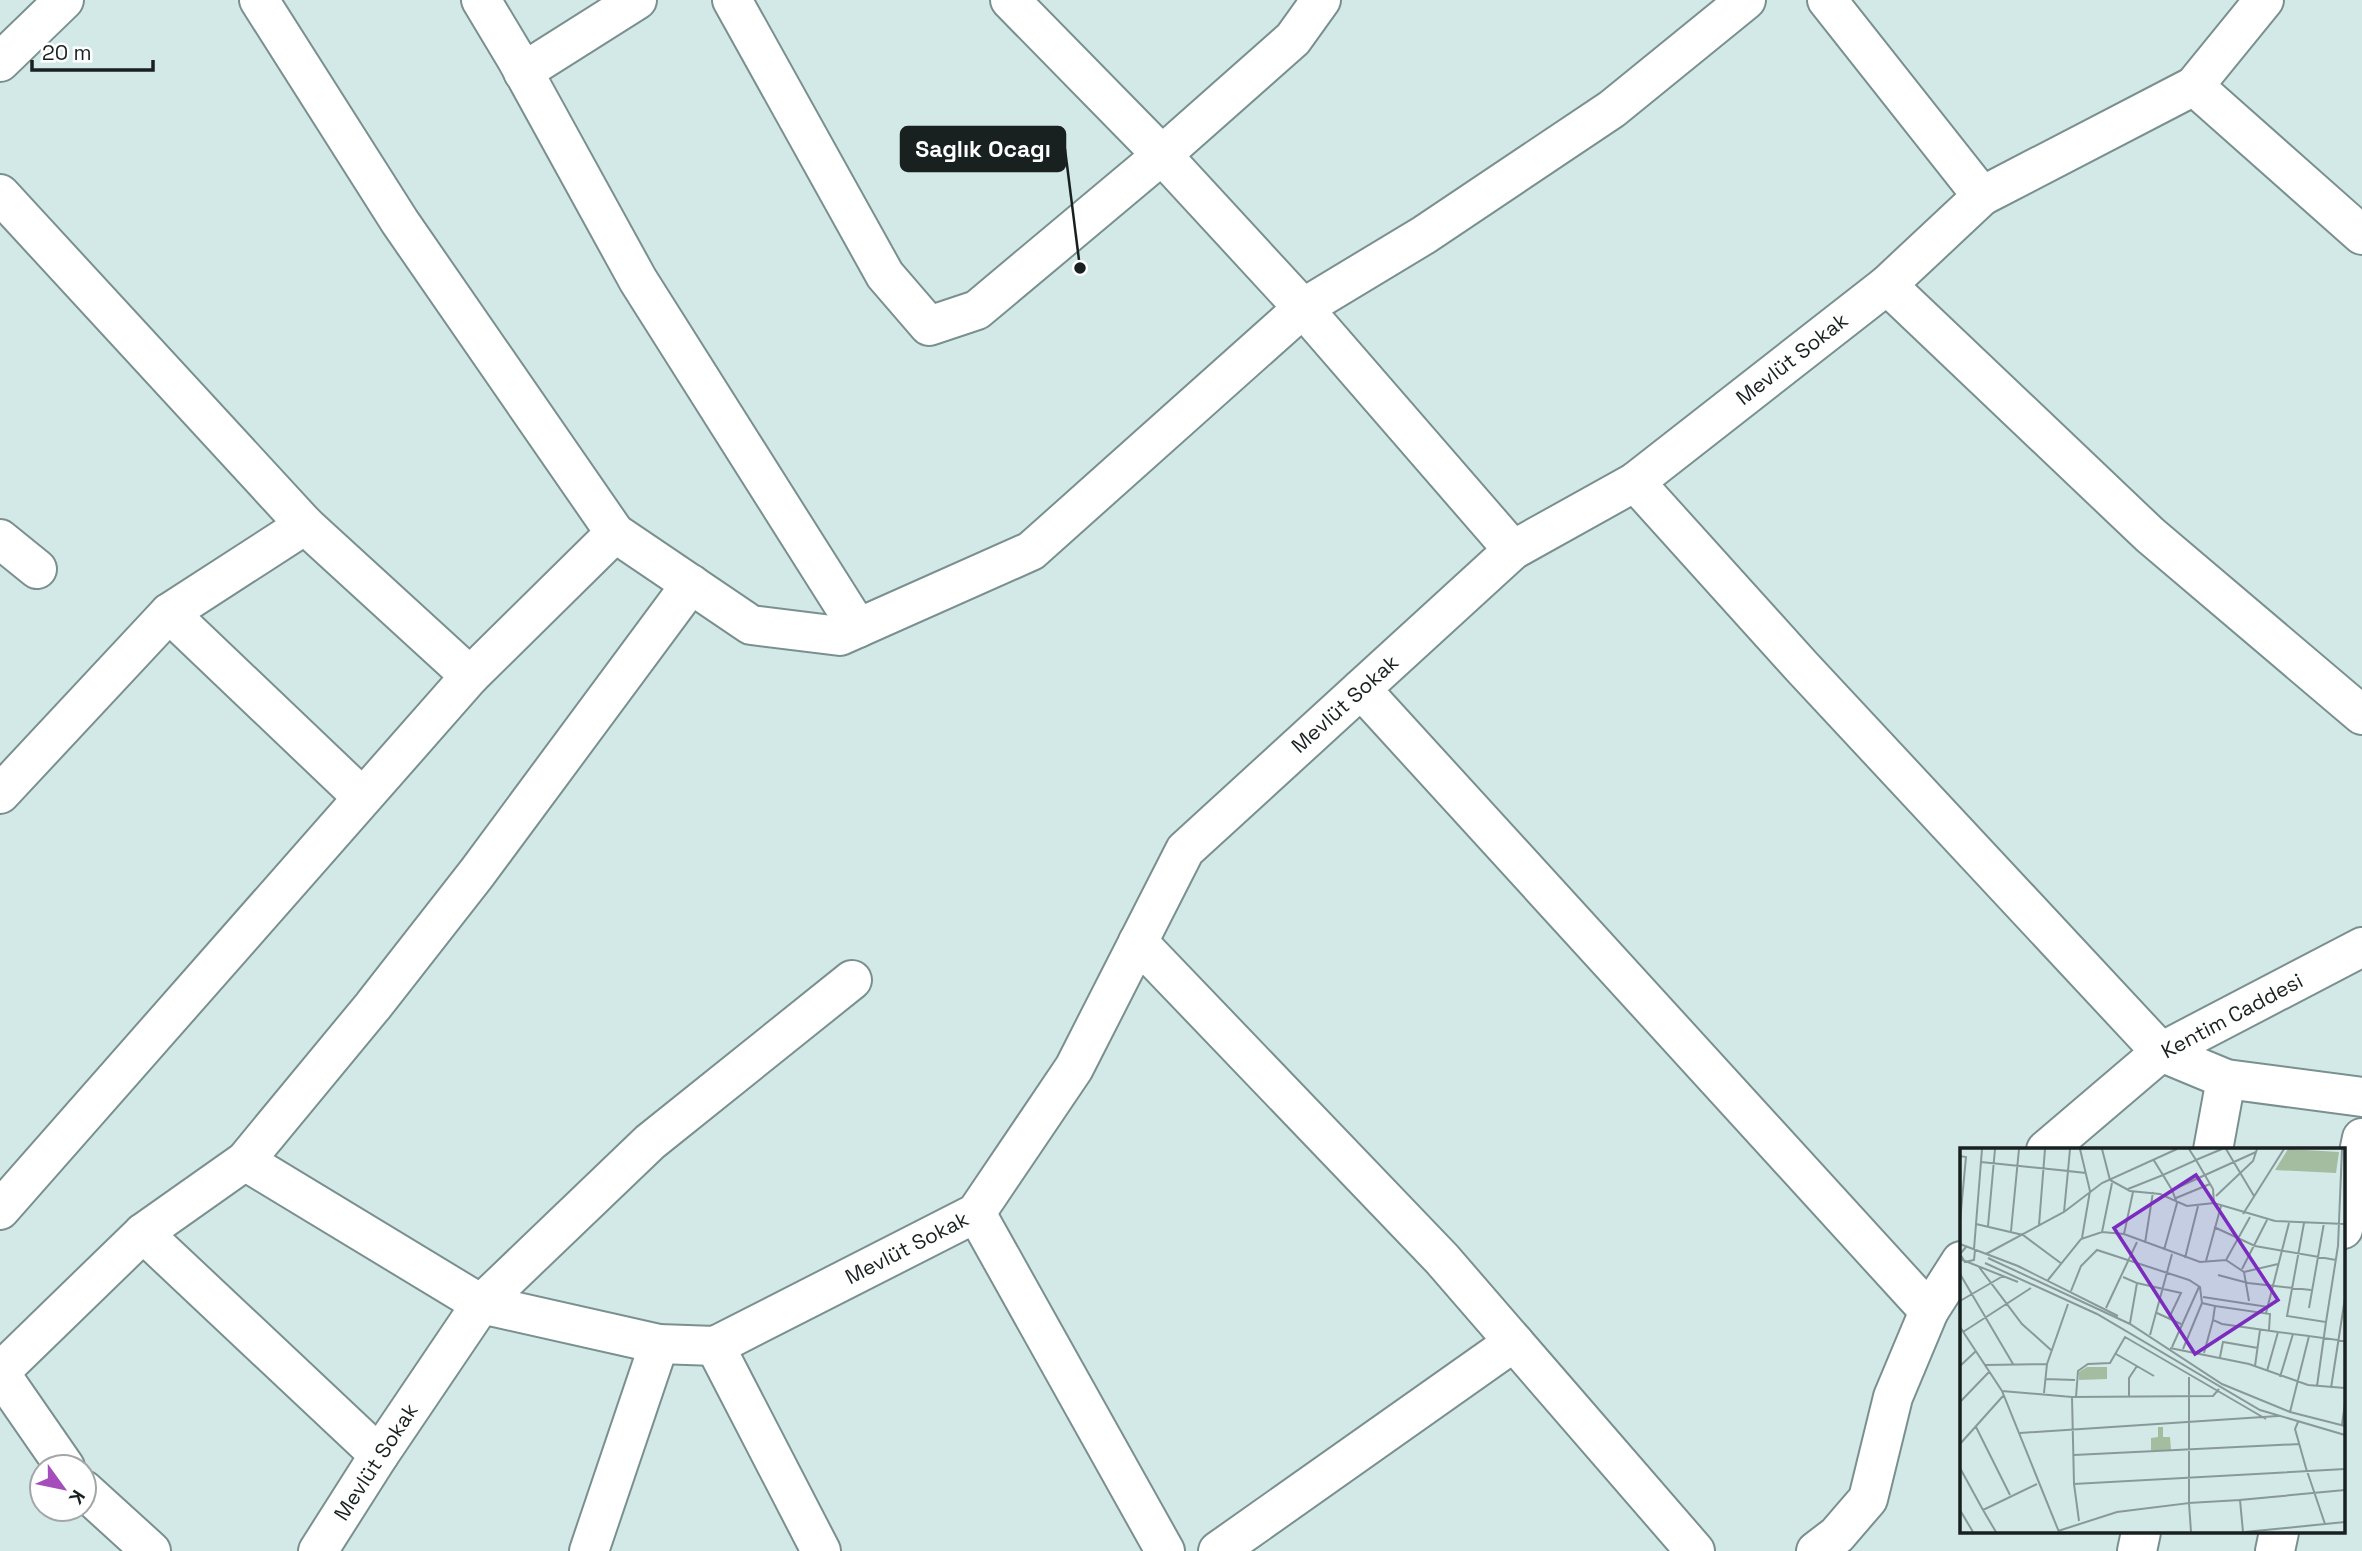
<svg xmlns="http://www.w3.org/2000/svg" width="2362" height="1551" viewBox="0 0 2362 1551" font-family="'Space Grotesk',sans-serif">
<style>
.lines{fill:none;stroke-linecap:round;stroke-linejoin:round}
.street-casing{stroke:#7a908f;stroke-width:42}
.secondary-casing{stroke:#7a908f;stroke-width:42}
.street{stroke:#fff;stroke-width:38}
.secondary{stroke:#fff;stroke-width:38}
.labels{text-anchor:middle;stroke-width:7;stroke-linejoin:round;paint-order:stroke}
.street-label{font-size:21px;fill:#182120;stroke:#fff}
.inset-road{fill:none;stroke:#889998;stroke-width:2}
.view{fill:#7b2cbf;fill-opacity:0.15;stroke:#7b2cbf;stroke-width:3.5}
.inset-edge{fill:none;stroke:#182120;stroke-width:3.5}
.leader{fill:none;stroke:#182120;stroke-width:2.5}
.callout-dot{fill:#182120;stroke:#fff;stroke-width:2.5}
.callout{fill:#182120;stroke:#182120;stroke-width:2.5}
.callout-label{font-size:23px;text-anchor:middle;font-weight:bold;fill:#fff}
</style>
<rect width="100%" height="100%" fill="#d2e9e8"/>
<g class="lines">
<defs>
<g id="street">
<polyline points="259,0 400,222 615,533 751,625 840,636 1031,551 1303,308 1424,235 1612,109 1746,0"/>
<polyline points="481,0 517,60 638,280 858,628"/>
<polyline points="732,0 885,275 929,326 977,310 1162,155 1293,39 1321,0"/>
<polyline points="1010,0 1162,155 1303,308 1513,550"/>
<polyline points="1827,0 1982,196"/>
<polyline points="523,72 637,0"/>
<polyline points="2194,86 2362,235"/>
<polyline points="0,194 305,525"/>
<polyline points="1887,285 2150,535 2362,715"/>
<polyline points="1635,482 1802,667 2161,1052 2226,1079 2362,1097"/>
<polyline points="0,539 37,569"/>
<polyline points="169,613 362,797"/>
<polyline points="1361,689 1929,1311"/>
<polyline points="0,794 169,613 305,525 470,676 615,533"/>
<polyline points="1138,942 1442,1259 1695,1551"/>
<polyline points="2213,1150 2226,1079"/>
<polyline points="245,1161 481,1304 659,1344 715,1346 976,1213 1074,1068 1185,850 1513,550 1635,482 1887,285 1982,196 2194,86 2264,0"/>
<polyline points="0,1210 470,676"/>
<polyline points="976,1213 1165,1551"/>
<polyline points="2343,1229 2362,1138"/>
<polyline points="143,1233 379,1455"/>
<polyline points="715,1346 821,1551"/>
<polyline points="0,1372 143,1233 245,1161 373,1006 477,873 691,584"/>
<polyline points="0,1373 65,1467"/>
<polyline points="84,1490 151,1551"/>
<polyline points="318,1551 379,1455 481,1304 650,1142 852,980"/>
<polyline points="589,1551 659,1344"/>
<polyline points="1218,1551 1514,1342"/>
<polyline points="2137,1551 2141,1532"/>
<polyline points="2275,1551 2279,1532"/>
</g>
<g id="secondary">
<polyline points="0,62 64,0"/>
<polyline points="2046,1150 2161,1052 2362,947"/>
<polyline points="1816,1551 1837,1535 1868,1499 1893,1397 1929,1311 1961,1261"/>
</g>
</defs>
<use href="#street" class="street-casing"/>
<use href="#secondary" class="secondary-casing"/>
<use href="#street" class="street"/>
<use href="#secondary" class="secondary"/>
</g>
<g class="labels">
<g class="street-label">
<text transform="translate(1792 359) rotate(-38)" y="7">Mevlüt Sokak</text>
<text transform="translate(1345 704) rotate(-42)" y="7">Mevlüt Sokak</text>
<text transform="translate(2232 1016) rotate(-28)" y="7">Kentim Caddesi</text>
<text transform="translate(907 1248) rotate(-27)" y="7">Mevlüt Sokak</text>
<text transform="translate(376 1462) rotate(-57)" y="7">Mevlüt Sokak</text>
</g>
</g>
<g transform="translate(1960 1148)">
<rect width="385" height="385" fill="#d2e9e8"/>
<path d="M328 1 379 4 376 25 315 22ZM127 219H147V231L119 232V224ZM198 279H203V289H210L211 302H191V290L198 289Z" fill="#a4bca0"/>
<path class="inset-road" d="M110 1 108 23 126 25M120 1 130 43 122 90M142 1 150 32 170 43 200 46 227 58 254 55 315 73 385 76M229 1 236 12 262 1M266 1 294 48M0 8 6 9 0 73M193 11 203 27 236 12 253 41 254 55M21 14 108 23 104 64M168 41 203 27 212 42 217 55 204 102M212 42 296 4M256 48 293 13 297 1M216 50 250 36M283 66 324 1M344 75 327 168 366 174 357 238M16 76 63 87 102 116M79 77 85 1M28 78 35 1M254 79 295 98 376 112M51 83 59 1M142 84 152 35M164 86 173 44M185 95 193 44M0 96 58 118 158 168M6 99 0 106 5 114 14 112 15 102M14 101 22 1M26 106 104 64 142 35 217 1M28 110 170 176 262 236 330 264 385 278M225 110 238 58M0 111 58 134M266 112 290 69M246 113 261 58M25 115 137 166 300 262 385 287M19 119 62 176 91 202M282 121 307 72M284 124 318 116M0 126 53 216M258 127 288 135 351 142M163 129 177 135 170 175M88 132 121 91 142 84 164 86 240 114 266 112 284 124 289 153M177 135 221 145 209 170M111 143 121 118 137 102 229 132 240 139 242 155 223 201M243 149 308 159M0 153 43 128M242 155 255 158 253 172 262 176 318 184M255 158 310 166 309 182M146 160 177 94M349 160 364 75M197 165 221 176M306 165 329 75M366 174 378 98 382 1M0 179 42 243 99 384M3 184 71 140M190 187 212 106M212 199 239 139M210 200 289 216 348 237 385 240M244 205 253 172M156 206 194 228M260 209 263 194 298 200M25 217 87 216 108 156M0 218 16 203M295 218 300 182M307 223 318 184 333 186M229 229V355L280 352M320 229 333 186 349 188M85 231 115 232M371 240 385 150M42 243 112 249 253 248 259 241M84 245 87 216M169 248V230L177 218M112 249 114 336 385 321M116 249 118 223 128 216 150 215 165 189 306 271M0 254 29 224M330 264 349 188 385 193M338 274 335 281 346 320 365 376M382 277 385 255M16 279 50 347M60 285 318 268M0 296 43 248M114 307 340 296M0 320 23 362M114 336 119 373M0 362 13 384M98 383 157 364 229 355 231 384M36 384 23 362 77 336M283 384 280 352 385 342M285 384 385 374"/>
<path class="view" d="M236 27 318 152 235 206 154 80Z"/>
<rect width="385" height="385" class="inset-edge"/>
</g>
<path class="leader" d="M1080 268L1065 149"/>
<circle class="callout-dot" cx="1080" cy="268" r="7"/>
<rect class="callout" x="901" y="127" width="164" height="44" rx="7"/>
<g class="callout-label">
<text x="983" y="157">Saglık Ocagı</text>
</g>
<g transform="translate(63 1488) rotate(123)"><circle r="33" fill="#ffffff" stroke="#a3a6a6" stroke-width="2"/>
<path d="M0-5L12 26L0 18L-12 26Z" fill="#a54dba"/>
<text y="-10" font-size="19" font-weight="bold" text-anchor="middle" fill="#182120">K</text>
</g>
<path d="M32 60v10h121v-10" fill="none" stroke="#182120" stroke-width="3.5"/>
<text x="42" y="60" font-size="21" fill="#182120" stroke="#ffffff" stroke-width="5" paint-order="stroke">20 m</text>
</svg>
